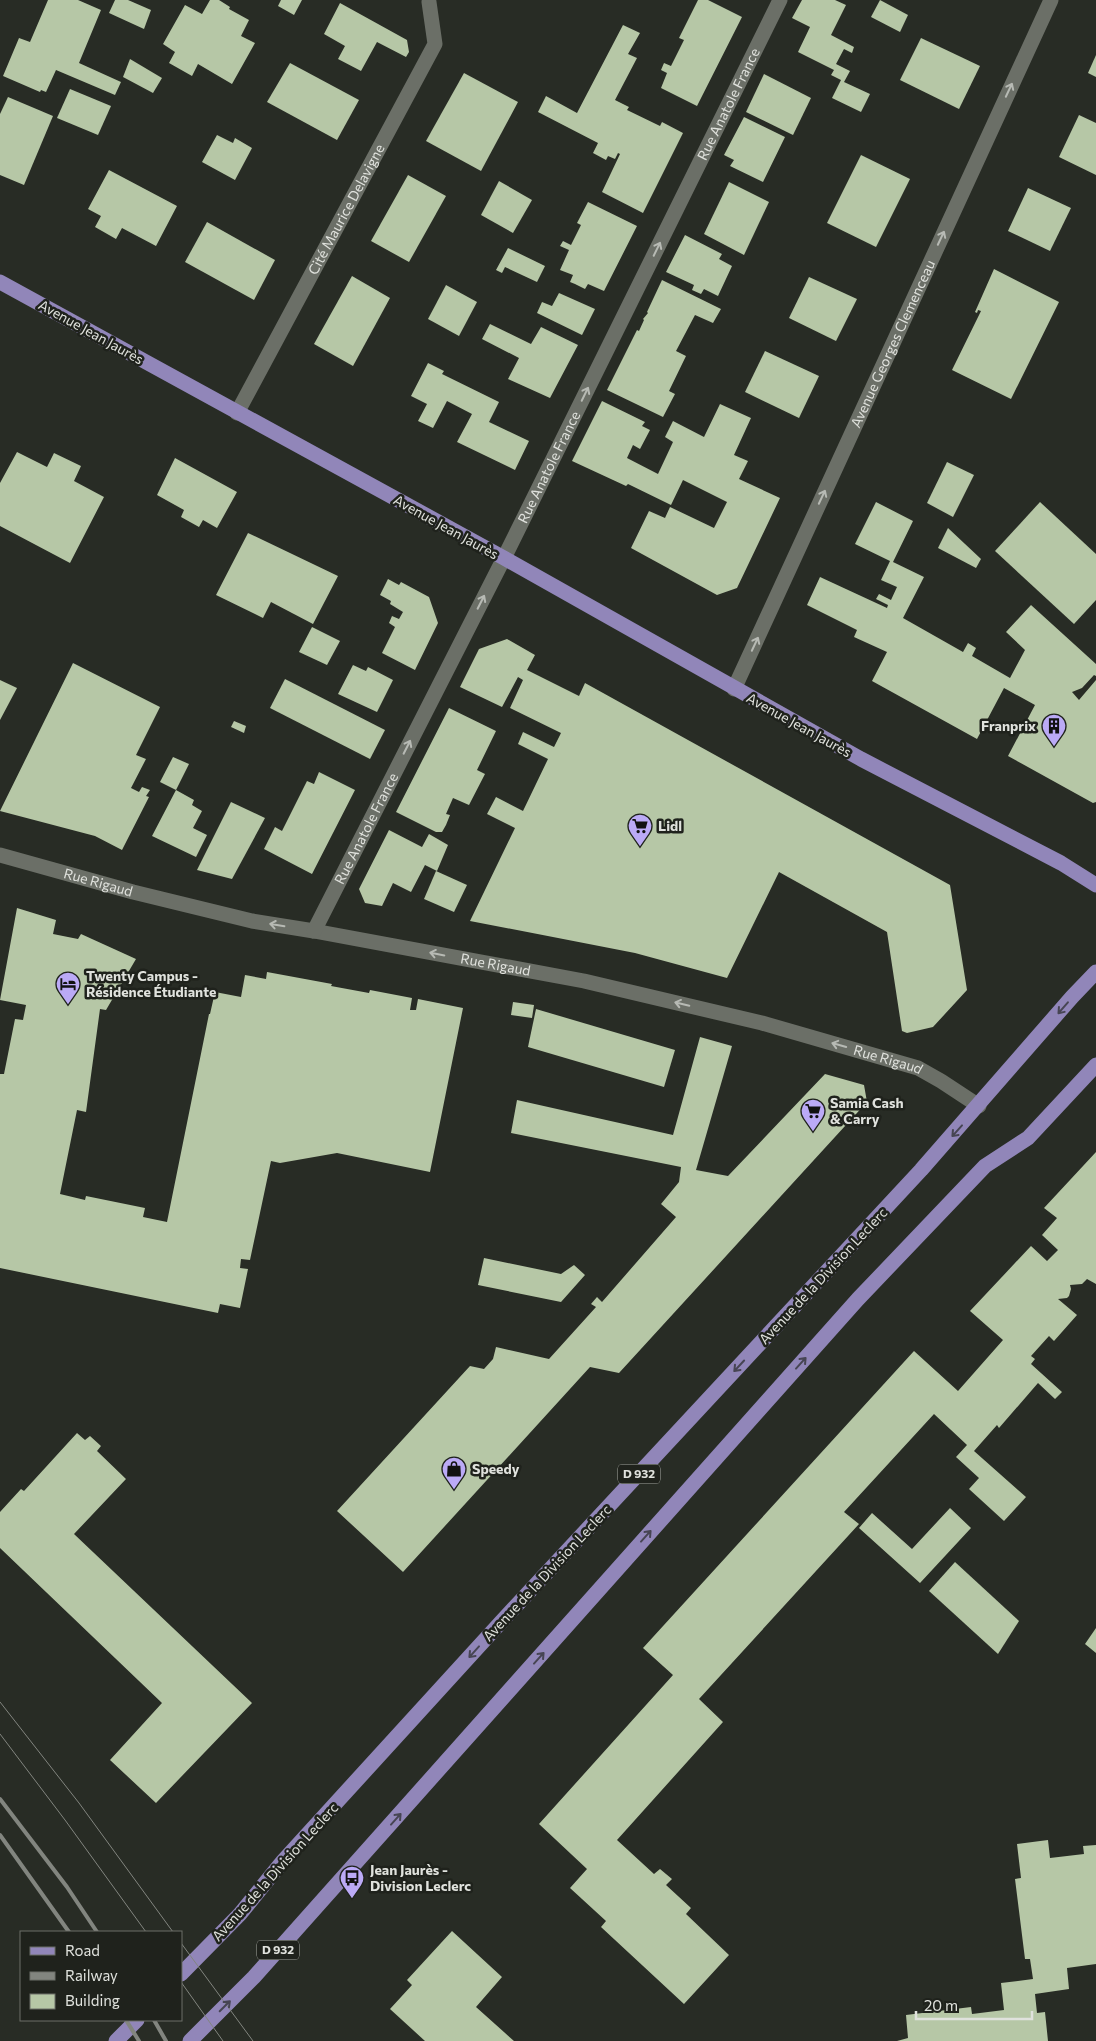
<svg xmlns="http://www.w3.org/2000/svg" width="1096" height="2041" viewBox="0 0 1096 2041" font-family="Commissioner,sans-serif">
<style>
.building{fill:#b6c7a6}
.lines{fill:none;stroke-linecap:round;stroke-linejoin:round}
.minor{stroke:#6b6f67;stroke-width:15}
.major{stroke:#9186b9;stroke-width:15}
.tram{stroke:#82857f;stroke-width:1}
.rail{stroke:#82857f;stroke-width:4}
.oneway{stroke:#b7bab4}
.oneway2{stroke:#474553}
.labels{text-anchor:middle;stroke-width:5;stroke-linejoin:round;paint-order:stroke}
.shield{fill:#1f221c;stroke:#a6a8a3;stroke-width:1}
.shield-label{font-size:12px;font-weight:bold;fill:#e0e2dd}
.street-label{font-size:14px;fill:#e0e2dd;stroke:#1f221c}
.poi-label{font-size:14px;font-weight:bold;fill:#e0e2dd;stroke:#1f221c;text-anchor:start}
</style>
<rect width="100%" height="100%" fill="#282c25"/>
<g class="building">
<polygon points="48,0 78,0 101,10 79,63 121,82 115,95 56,70 46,92 41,90 40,92 3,76 19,38 30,42"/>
<polygon points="115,0 128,0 151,10 144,29 109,13"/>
<polygon points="210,0 219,0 230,7 229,9 249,20 241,36 255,43 232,84 198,64 192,76 169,63 175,52 163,44 185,5 202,14"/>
<polygon points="281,0 302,0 294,15 278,6"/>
<polygon points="698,0 708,0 742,17 697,106 661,88 667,73 661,70 664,63 671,66 684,40 679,38"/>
<polygon points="802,0 835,0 846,5 831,35 854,47 852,53 844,49 836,64 850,71 844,82 870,94 861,112 832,98 841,80 831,75 834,70 798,52 810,27 792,18"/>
<polygon points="880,0 908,15 900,32 871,17"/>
<polygon points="340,3 407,40 409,52 406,57 377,42 361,71 338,59 345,46 324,34"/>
<polygon points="623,25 640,33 628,54 637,58 615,100 629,107 627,110 660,126 662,122 683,133 643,213 602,192 620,154 618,153 615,159 608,156 606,160 593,153 598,143 538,112 546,96 577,113"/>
<polygon points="921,38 980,66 959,109 900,80"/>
<polygon points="1096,55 1096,77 1088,73"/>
<polygon points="130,59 162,78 153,93 123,77"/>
<polygon points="290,63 359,100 337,140 267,102"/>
<polygon points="464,73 518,102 481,171 426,141"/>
<polygon points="764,74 811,98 793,135 746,112"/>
<polygon points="70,89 111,106 98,135 57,118"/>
<polygon points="8,97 53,116 24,185 0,175 0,114"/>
<polygon points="1079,115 1096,123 1096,175 1059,157"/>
<polygon points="744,117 785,137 763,182 730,166 734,160 724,155"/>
<polygon points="217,135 233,143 235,138 252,148 235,180 202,162"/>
<polygon points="861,155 910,179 876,247 827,223"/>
<polygon points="109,170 177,206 156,246 122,228 116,239 95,227 101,216 88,209"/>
<polygon points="408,175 446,196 409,262 371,241"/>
<polygon points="499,181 532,200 513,233 481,215"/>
<polygon points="729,182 769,202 744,255 704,234"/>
<polygon points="1028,188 1071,208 1050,251 1008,231"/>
<polygon points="588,202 637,226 604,291 588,284 585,289 575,284 570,282 573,275 560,270 569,250 560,246 563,241 571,245 581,225 577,223"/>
<polygon points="207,222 275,260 254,300 185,262"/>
<polygon points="685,235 722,254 719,259 732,266 718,296 704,289 701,294 692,290 694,285 666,272"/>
<polygon points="508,248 545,266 537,282 505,267 502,273 496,270"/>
<polygon points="994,269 1059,302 1011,399 952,370 981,311 978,310 977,313 975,312"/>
<polygon points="352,276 390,298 353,366 314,344"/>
<polygon points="809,277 857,299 836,341 789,318"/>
<polygon points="662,280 721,309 713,323 695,315 676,351 686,356 669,391 675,394 663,417 607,390 637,330 639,331 644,320 643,319 648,313 647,312"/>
<polygon points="446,285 477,302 459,336 428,319"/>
<polygon points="559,293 595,309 582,335 537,313 542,302 552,306"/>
<polygon points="490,324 531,344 541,327 578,345 550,398 508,379 519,358 482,339"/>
<polygon points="765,351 819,376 799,418 745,392"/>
<polygon points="428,363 444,371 442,374 499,402 489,422 529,441 515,470 457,442 472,414 447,401 433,428 418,421 427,404 411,396"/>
<polygon points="602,401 645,422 642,426 650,430 640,449 633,445 627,458 658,474 673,442 665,437 673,421 704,437 720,404 751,418 734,455 748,461 739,479 780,498 737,588 717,595 631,548 649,511 665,518 670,507 714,528 727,502 683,480 671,505 628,484 626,486 572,461"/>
<polygon points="17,452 47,467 54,453 81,466 74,481 104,497 70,563 0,526 0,483"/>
<polygon points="175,458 237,492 217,528 203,520 199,527 181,517 184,510 157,495"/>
<polygon points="947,462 974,475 953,517 927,503"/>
<polygon points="876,502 913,521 893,562 924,577 903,618 963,652 968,643 976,648 972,656 1010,678 1025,650 1006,632 1031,605 1096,664 1096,676 1094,675 1082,688 1072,692 1079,700 1096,680 1096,802 1093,803 1008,756 1035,705 1004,688 977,739 872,681 887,652 854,637 857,630 807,605 820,577 887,608 888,605 876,599 879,594 891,600 897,587 881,580 890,561 855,544"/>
<polygon points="1040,502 1096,554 1096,600 1074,624 995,551"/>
<polygon points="948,528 981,559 976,568 938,548"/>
<polygon points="248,533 338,576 313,624 271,602 263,618 216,595"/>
<polygon points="388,579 399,585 401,582 429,597 438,623 415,670 382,653 395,627 389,623 392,616 399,619 403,612 390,604 391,601 380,595"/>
<polygon points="312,627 340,641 327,665 299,652"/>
<polygon points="507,639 535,655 527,670 579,696 585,683 950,885 967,990 933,1027 907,1033 902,1031 887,932 779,872 727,978 635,953 470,921 515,828 487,814 496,797 523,811 548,759 518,744 523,732 554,747 561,733 510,708 523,680 518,677 502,707 460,687 479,649"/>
<polygon points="73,663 160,707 136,755 146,759 131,788 139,792 142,787 150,790 146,796 149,797 122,850 95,836 0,811"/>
<polygon points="353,665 366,671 368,667 393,680 377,712 338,694"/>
<polygon points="285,679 385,730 370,759 270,708"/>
<polygon points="0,680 17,688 0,720"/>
<polygon points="449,708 496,731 477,770 485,774 469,805 453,798 446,814 450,815 446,825 442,832 436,832 396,812"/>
<polygon points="234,721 246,726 244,733 231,727"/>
<polygon points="173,757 189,764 176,790 160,782"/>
<polygon points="319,772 355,790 312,874 264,849 275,827 282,831 307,781 314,784"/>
<polygon points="176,790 194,800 192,805 202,811 193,828 207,835 196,857 152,836"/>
<polygon points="231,802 265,818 232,879 197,870"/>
<polygon points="389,830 422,847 429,834 448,845 437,871 425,865 411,892 393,883 382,906 365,903 359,889"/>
<polygon points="436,871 467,885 454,912 424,899"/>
<polygon points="17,908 56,920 53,934 78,939 81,934 136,959 106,1010 100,1009 86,1112 77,1110 60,1194 85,1200 86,1196 145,1208 143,1217 167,1222 209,1014 210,1014 215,992 241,997 245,975 266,979 267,972 332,984 331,986 369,993 370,990 412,998 410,1010 416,1010 418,999 463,1008 430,1172 337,1153 280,1163 271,1161 250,1260 241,1259 240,1268 248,1269 240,1308 220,1304 218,1313 0,1268 0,1074 4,1074 15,1019 23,1020 26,1005 0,1000"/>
<polygon points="513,1002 534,1005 532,1018 511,1015"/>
<polygon points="536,1009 675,1050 664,1087 528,1047"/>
<polygon points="700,1037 732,1046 696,1170 728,1176 825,1074 864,1085 867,1102 619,1373 590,1367 403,1572 337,1511 470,1366 484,1369 493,1359 496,1347 549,1359 596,1307 591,1304 597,1297 602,1302 676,1217 661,1204 679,1182 681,1167 511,1133 517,1100 673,1135"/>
<polygon points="1096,1152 1096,1284 1087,1279 1082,1284 1070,1285 1071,1289 1069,1296 1067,1298 1058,1299 1077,1315 1054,1341 1049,1336 1031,1356 1035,1359 1031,1364 1062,1392 1055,1399 1038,1383 999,1428 997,1425 974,1451 1026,1497 1004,1521 969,1489 979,1478 956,1457 967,1445 934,1414 844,1512 859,1524 699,1699 723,1722 617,1840 654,1874 660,1869 672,1879 666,1885 691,1908 686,1914 729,1955 684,2004 601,1927 606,1921 570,1888 587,1869 539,1824 673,1675 643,1648 914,1351 958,1391 1003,1340 970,1311 1031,1246 1047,1261 1058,1250 1042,1235 1057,1218 1044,1208"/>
<polygon points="484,1258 561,1274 574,1265 585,1275 561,1302 478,1285"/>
<polygon points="77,1433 85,1440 90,1436 101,1446 97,1451 126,1479 74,1534 252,1703 156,1803 110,1760 162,1703 0,1548 0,1512 21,1489 24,1491"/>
<polygon points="950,1508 971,1528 920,1583 859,1528 872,1513 912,1549"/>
<polygon points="955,1562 1019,1621 998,1654 929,1591"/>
<polygon points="1096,1628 1096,1653 1085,1644"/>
<polygon points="1048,1840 1050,1858 1084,1854 1083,1846 1096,1845 1096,1964 1067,1968 1069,1989 1035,1994 1037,2013 1045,2012 1048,2041 897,2041 908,2038 906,2015 971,2007 972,2014 1004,2010 1001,1983 1033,1979 1030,1959 1025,1959 1015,1879 1021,1878 1017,1844"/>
<polygon points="452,1931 502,1977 476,2007 514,2041 425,2041 390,2009 412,1985 407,1980"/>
</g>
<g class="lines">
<g class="minor">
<path id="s1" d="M237 413 435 44 429 2"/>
<path id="s2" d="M734 689 1051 0"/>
<path id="s3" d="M0 855 133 892 252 921 314 931 584 981 762 1023 918 1068 941 1081 979 1106"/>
<path id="s4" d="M314 931 504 558 780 0"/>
</g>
<g class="major">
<polyline points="0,282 504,558 861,759 1061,863 1096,885"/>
<polyline points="181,1974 240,1914 283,1861 501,1622 921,1170 1072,997 1096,972"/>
<polyline points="116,2041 137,2020"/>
<polyline points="190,2041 254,1977 858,1299 985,1166 1028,1138 1096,1065"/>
</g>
<g class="tram">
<polyline points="0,1702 79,1803 173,1932"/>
<polyline points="0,1734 65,1820 146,1932"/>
<polyline points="181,1943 253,2041"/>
<polyline points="181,1982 223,2041"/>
</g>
<g class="rail">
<polyline points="0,1799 67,1887 97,1932"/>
<polyline points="0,1835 69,1932"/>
<polyline points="126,2020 139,2041"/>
<polyline points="154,2020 166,2041"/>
</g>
</g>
<defs><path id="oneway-shaft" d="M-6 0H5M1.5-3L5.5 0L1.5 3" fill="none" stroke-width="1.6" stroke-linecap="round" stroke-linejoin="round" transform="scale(1.25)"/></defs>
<g class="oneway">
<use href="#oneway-shaft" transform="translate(1009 90) rotate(-65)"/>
<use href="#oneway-shaft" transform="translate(941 238) rotate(-65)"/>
<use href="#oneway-shaft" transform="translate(657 249) rotate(-64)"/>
<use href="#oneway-shaft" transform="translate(585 394) rotate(-64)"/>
<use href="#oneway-shaft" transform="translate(822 497) rotate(-65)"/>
<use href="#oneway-shaft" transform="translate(481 602) rotate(-63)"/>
<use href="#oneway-shaft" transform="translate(755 644) rotate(-65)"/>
<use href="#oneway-shaft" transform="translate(407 747) rotate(-63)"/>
<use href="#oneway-shaft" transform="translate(277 925) rotate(-171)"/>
<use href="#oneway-shaft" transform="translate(437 954) rotate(-169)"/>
<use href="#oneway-shaft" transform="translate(682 1004) rotate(-167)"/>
<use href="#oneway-shaft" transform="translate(839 1045) rotate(-164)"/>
</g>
<g class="oneway2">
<use href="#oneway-shaft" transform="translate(1063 1008) rotate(131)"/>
<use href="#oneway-shaft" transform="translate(957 1131) rotate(132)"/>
<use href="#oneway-shaft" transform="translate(801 1363) rotate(-48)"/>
<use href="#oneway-shaft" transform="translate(739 1366) rotate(133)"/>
<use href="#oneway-shaft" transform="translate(646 1536) rotate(-48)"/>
<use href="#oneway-shaft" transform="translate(474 1652) rotate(132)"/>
<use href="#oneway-shaft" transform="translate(539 1658) rotate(-48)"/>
<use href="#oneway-shaft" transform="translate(396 1819) rotate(-48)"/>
<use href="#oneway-shaft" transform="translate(225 2006) rotate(-45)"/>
</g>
<defs>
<symbol id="building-pin" viewBox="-11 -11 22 30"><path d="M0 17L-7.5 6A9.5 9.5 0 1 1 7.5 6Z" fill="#bbaaf6" stroke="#1f221c"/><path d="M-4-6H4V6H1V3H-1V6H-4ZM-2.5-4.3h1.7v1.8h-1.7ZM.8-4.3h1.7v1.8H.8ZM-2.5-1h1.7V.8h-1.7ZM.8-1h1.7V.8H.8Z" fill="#111"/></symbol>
<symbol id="supermarket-pin" viewBox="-11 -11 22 30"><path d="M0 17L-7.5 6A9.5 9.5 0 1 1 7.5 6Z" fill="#bbaaf6" stroke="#1f221c"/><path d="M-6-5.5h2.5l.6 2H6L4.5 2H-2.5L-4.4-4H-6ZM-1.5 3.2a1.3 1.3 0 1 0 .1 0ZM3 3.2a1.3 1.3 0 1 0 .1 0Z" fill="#111"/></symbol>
<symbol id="hotel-pin" viewBox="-11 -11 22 30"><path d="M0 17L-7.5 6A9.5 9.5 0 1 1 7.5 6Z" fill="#bbaaf6" stroke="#1f221c"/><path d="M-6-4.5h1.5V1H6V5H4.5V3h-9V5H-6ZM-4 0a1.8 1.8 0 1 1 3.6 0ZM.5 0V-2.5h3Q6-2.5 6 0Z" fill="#111"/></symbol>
<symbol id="shop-pin" viewBox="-11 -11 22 30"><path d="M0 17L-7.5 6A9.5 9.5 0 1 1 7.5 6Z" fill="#bbaaf6" stroke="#1f221c"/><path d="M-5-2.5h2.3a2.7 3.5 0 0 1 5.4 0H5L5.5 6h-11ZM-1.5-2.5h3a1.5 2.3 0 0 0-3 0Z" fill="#111"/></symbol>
<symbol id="bus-pin" viewBox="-11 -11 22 30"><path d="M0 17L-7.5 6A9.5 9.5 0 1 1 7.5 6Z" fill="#bbaaf6" stroke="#1f221c"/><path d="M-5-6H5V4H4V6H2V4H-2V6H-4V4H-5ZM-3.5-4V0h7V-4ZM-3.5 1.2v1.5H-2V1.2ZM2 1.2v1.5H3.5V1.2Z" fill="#111"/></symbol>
</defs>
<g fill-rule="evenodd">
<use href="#building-pin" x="1040" y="712" width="28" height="38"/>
<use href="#supermarket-pin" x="626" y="812" width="28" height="38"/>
<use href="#hotel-pin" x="54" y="970" width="28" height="38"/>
<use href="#supermarket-pin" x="799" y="1097" width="28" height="38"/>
<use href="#shop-pin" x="440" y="1455" width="28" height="38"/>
<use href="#bus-pin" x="338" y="1864" width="28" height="38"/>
</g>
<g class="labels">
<g class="shield">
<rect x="618" y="1464.5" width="42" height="19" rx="4"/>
<rect x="257" y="1940.5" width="42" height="19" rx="4"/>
</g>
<g class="shield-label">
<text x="639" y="1478">D 932</text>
<text x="278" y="1954">D 932</text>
</g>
<g class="street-label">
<text dy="5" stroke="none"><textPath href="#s4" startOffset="925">Rue Anatole France</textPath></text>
<text dy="5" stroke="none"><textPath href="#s1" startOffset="231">Cité Maurice Delavigne</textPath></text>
<text transform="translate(91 332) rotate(29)" y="5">Avenue Jean Jaurès</text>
<text dy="5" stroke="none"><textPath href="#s2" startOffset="380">Avenue Georges Clemenceau</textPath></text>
<text dy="5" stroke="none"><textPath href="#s4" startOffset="520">Rue Anatole France</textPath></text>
<text transform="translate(446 527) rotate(29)" y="5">Avenue Jean Jaurès</text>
<text transform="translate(799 725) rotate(29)" y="5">Avenue Jean Jaurès</text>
<text dy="5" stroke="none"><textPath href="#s4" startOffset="115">Rue Anatole France</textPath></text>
<text dy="5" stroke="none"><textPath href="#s3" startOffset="102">Rue Rigaud</textPath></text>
<text dy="5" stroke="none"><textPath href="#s3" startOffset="508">Rue Rigaud</textPath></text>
<text dy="5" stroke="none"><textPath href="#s3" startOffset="912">Rue Rigaud</textPath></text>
<text transform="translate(823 1276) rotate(-47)" y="5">Avenue de la Division Leclerc</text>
<text transform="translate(547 1573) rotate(-47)" y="5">Avenue de la Division Leclerc</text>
<text transform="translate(275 1872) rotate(-48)" y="5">Avenue de la Division Leclerc</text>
</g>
<g class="poi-label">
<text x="1036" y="731" text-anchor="end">Franprix</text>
<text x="658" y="831">Lidl</text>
<text x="86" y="981">Twenty Campus -<tspan x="86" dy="16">Résidence Étudiante</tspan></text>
<text x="830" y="1108">Samia Cash<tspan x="830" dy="16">&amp; Carry</tspan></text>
<text x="472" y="1474">Speedy</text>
<text x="370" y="1875">Jean Jaurès -<tspan x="370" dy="16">Division Leclerc</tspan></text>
</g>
</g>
<rect x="20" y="1931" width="162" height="90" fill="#1f221c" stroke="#6c6f69"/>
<rect x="30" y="1947" width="25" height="8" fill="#9186b9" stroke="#6c6f69"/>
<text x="65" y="1956" font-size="15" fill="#e0e2dd">Road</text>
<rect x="30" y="1972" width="25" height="8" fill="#82857f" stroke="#6c6f69"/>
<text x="65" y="1981" font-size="15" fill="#e0e2dd">Railway</text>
<rect x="30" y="1994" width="25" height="15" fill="#b6c7a6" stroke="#6c6f69"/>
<text x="65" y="2006" font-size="15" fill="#e0e2dd">Building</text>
<path d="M916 2011v8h116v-8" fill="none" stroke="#e0e2dd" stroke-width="2.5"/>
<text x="924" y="2011" font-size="15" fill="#e0e2dd" stroke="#1f221c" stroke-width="4" paint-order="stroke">20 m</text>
</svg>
